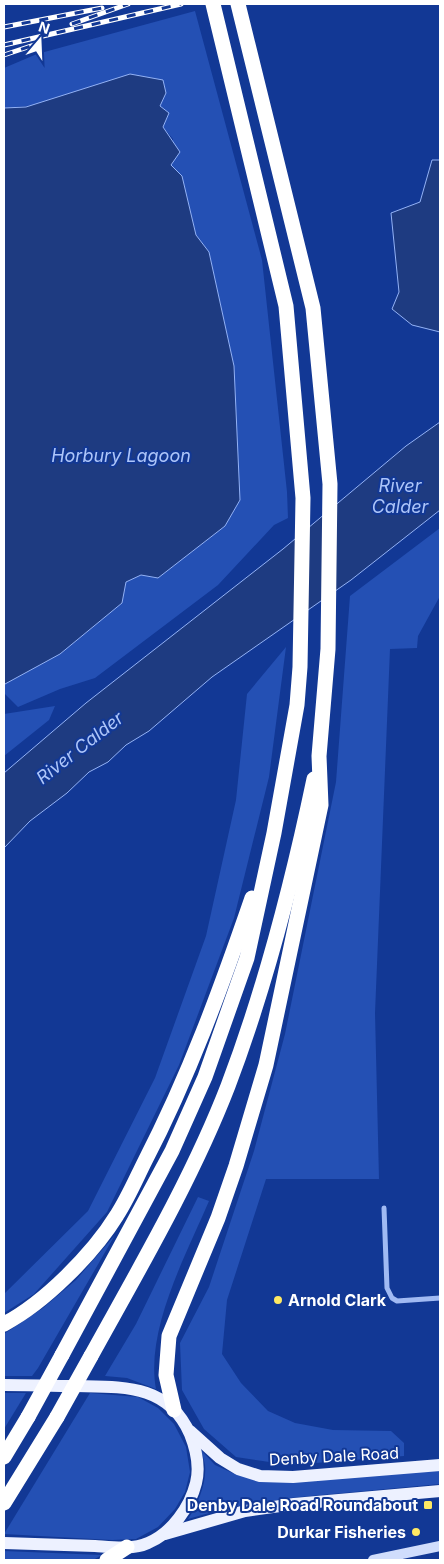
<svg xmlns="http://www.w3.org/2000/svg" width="444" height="1564" viewBox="0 0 444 1564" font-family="Inter,sans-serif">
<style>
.green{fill:#2450b4}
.water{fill:#1e3b81;stroke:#93b2f6}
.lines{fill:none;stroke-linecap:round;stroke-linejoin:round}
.street{stroke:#a1baf3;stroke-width:5}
.secondary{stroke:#d0ddfc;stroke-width:10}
.primary{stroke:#edf1ff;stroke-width:12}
.highway{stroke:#fff;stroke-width:15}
.rail-casing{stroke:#fff;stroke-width:5}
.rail{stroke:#123895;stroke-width:3;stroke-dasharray:9;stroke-linecap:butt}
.highway-bridge{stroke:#fff;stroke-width:15}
.poi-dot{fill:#ffe963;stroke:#123895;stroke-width:2}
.labels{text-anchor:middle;stroke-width:4;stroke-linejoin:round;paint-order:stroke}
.poi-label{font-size:16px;font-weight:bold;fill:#fff;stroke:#123895;text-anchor:end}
.street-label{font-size:16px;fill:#fff;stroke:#123895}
.water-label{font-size:18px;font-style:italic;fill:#adc5f9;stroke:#123895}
</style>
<rect width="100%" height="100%" fill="#123895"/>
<g class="green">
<polygon points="195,11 262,260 287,492 288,518 274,525 218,585 95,678 60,689 18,707 4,693 4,683 5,684 60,654 122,603 126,582 141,575 158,578 225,526 240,500 234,366 209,252 196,235 187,197 170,165 173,139 163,127 169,113 160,106 166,93 4,108 4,68 37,54"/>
<polygon points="440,528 440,596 418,636 417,648 390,649 375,1013 379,1179 266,1179 227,1300 222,1354 241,1383 268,1411 295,1423 333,1430 391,1431 404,1443 404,1456 290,1465 236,1457 204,1429 182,1390 180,1343 209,1287 254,1151 285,1034 336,782 350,596"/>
<polygon points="286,647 269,777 234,918 179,1065 107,1212 34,1294 4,1313 4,1294 88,1211 155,1078 206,936 236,800 247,694"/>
<polygon points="55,706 49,720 4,756 4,714"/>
<path d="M198 1197 209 1201C186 1255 145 1330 156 1389L127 1378 105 1376 136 1324Z"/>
<polygon points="115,1235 38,1368 32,1376 4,1376 4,1334 43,1308 76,1280"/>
<polygon points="4,1393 26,1393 4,1429"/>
<polygon points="90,1393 138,1397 158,1408 174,1424 186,1447 190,1472 185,1492 175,1509 158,1527 136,1539 112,1540 4,1534"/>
<path d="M200 1449 215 1465 237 1475 440 1471V1484L289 1498 227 1508 188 1519C198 1504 207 1482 205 1465 204 1459 202 1454 200 1449Z"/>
<polygon points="4,1551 102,1555 93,1560 4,1560"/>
</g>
<g class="water">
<polygon points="130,74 163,80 166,93 160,106 169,113 163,127 180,152 171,165 182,176 196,235 209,252 234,366 240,500 225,526 158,578 141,575 126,582 122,603 60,654 5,684 4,683 4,108 26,107"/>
<polygon points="432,160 440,160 440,332 412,325 392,309 399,292 391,213 420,202"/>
<polygon points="440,422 440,510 351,580 212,677 149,731 126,745 108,762 89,772 67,793 30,821 4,848 4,773 86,703 283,549 406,446"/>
</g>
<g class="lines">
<polyline class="street" points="384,1208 387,1288 392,1298 397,1301 440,1298"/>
<polyline class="secondary" points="373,1560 440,1546"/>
<g class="primary">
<path d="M4 1385C28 1385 52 1386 76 1386 123 1387 168 1384 190 1434 196 1449 200 1467 196 1483 190 1507 172 1533 148 1543 133 1550 111 1547 95 1546 65 1545 34 1544 4 1543"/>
<polyline points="190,1431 220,1458 238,1469 260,1476 293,1477 440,1465"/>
<polyline points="165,1534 245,1511 294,1504 440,1491"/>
</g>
<g class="highway">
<path d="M4 1324C44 1303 93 1254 117 1215 128 1198 136 1179 145 1161 189 1076 221 988 252 898"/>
<polyline points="62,1355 172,1151 205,1077 247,958 274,833 297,705 300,667 303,498 286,306 213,4"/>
<path d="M91 1356C139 1269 192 1179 228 1086 266 986 292 884 314 779"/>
<polyline points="174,1410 166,1375 169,1336 218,1218 236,1166 266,1065 321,805 319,756 328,649 330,484 313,308 238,4"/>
<polyline points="4,1457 28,1417"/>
<polyline points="4,1503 57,1417"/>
<polyline points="107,1560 127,1547"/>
</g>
<defs>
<g id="rail">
<polyline points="72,24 128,4"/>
<polyline points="4,27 102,8"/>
<polyline points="4,45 181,4"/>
<polyline points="4,55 40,43"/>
</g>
</defs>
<use href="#rail" class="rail-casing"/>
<use href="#rail" class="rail"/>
<g class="highway-bridge">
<polyline points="28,1417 62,1355"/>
<polyline points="57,1417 91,1356"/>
</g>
</g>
<g class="poi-dot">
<circle cx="278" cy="1300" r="5"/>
<rect x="423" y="1500" width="10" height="10" rx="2.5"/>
<circle cx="416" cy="1532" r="5"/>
</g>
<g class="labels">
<g class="poi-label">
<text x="288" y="1306" text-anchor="start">Arnold Clark</text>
<text x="418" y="1511">Denby Dale Road Roundabout</text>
<text x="406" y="1538">Durkar Fisheries</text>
</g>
<g class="street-label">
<text transform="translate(334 1456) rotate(-3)" y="6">Denby Dale Road</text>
</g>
<g class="water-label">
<text x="121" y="462">Horbury Lagoon</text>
<text x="400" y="492">River<tspan x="400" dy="21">Calder</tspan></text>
<text transform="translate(80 748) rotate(-38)" y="6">River Calder</text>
</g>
</g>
<rect width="444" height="1564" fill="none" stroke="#ffffff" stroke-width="10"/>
<g transform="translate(40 40) rotate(19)" stroke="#123895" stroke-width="4" paint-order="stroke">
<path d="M0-4L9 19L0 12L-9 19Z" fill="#ffffff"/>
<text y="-8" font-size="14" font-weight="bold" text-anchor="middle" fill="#ffffff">N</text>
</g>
</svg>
